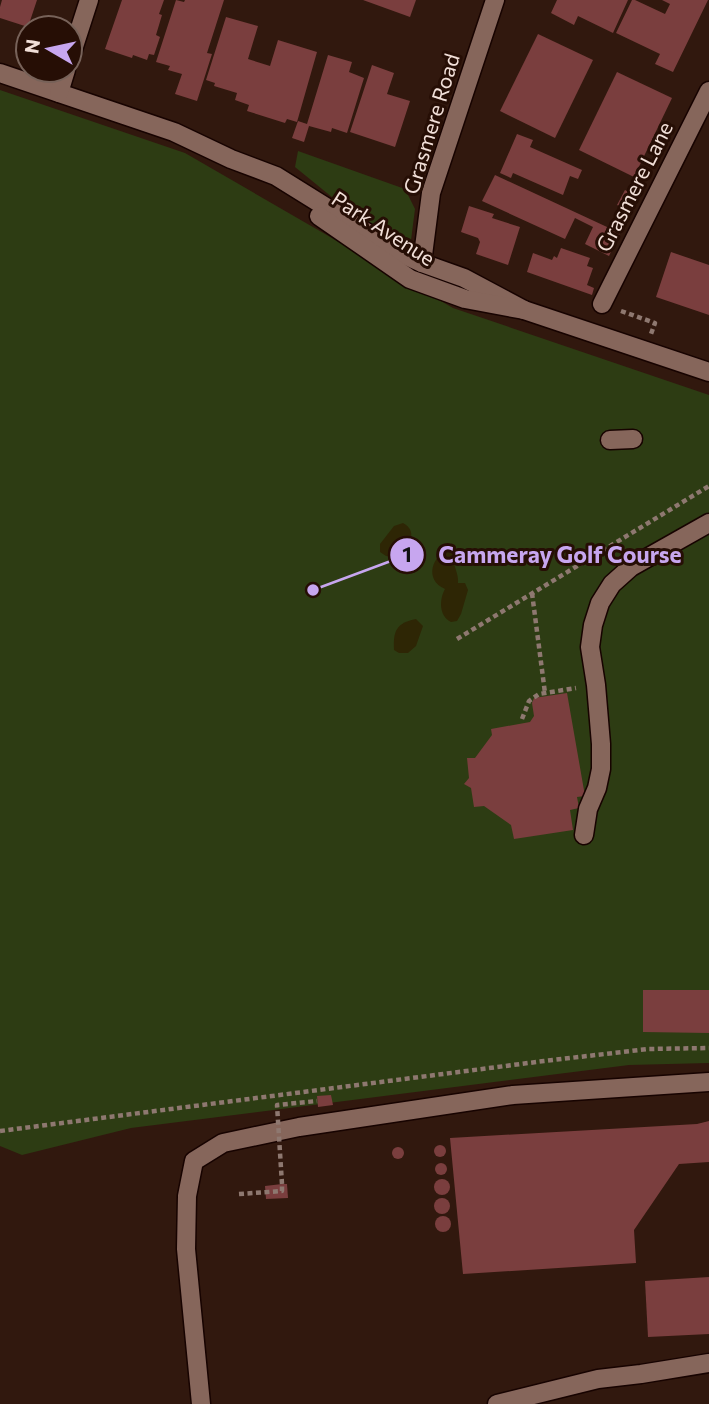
<svg xmlns="http://www.w3.org/2000/svg" width="709" height="1404" viewBox="0 0 709 1404" font-family="Commissioner,sans-serif">
<style>
.green{fill:#2d3c13}
.sand{fill:#2e2605}
.building{fill:#7a3e3e}
.lines{fill:none;stroke-linecap:round;stroke-linejoin:round}
.minor-casing{stroke:#170300;stroke-width:21}
.path{stroke:#8e7870;stroke-width:4.5;stroke-dasharray:5 3.5;stroke-linecap:butt}
.minor{stroke:#86665b;stroke-width:18}
.path-bridge{stroke:#8e7870;stroke-width:4.5;stroke-dasharray:5 3.5;stroke-linecap:butt}
.labels{text-anchor:middle;stroke-width:6;stroke-linejoin:round;paint-order:stroke}
.street-label{font-size:21px;fill:#f1dfd8;stroke:#260e05}
.leader{fill:none;stroke:#c7a6ef;stroke-width:2.5}
.callout-dot{fill:#c7a6ef;stroke:#260e05;stroke-width:2.5}
.mark-label{font-size:21px;text-anchor:middle;font-weight:bold;fill:#111}
.callout-label{font-size:23px;text-anchor:middle;font-weight:bold;fill:#c7a6ef;stroke:#260e05;stroke-width:6;stroke-linejoin:round;paint-order:stroke}
</style>
<rect width="100%" height="100%" fill="#31180e"/>
<g class="green">
<polygon points="0,90 185,153 453,308 709,395 709,1063 629,1065 131,1128 22,1155 0,1146"/>
<polygon points="298,151 405,189 415,209 410,248 391,243 381,237 295,167"/>
</g>
<g class="sand">
<path d="M403 523C410 527 412 531 411 538L393 557 386 556 380 552V544L394 526Z"/>
<path d="M452 549 455 550C456 553 455 556 454 559 453 566 459 574 458 583H465L468 590 461 614 457 621 451 622C439 616 439 600 445 589 424 580 431 554 452 549Z"/>
<path d="M416 619 423 626 416 646 408 653H399L394 650C393 631 396 623 416 619Z"/>
</g>
<g class="building">
<polygon points="2,0 37,0 28,27 0,18 0,7"/>
<polygon points="122,0 164,0 159,14 162,15 156,35 160,37 154,55 149,54 147,60 133,55 132,58 105,49"/>
<polygon points="176,0 184,2 185,0 224,0 207,53 212,54 197,101 175,94 182,74 168,70 170,66 156,62"/>
<polygon points="363,0 416,0 410,17"/>
<polygon points="557,0 628,0 613,33 578,16 574,25 551,13"/>
<polygon points="632,0 635,0 665,14 670,4 662,0 708,0 673,72 655,64 660,54 616,33"/>
<polygon points="226,17 258,26 248,59 270,66 278,40 317,52 297,122 287,119 285,123 247,111 249,105 235,100 237,93 214,86 215,83 206,80"/>
<polygon points="538,34 593,60 555,138 500,111"/>
<polygon points="328,55 352,62 349,72 364,78 347,133 332,128 331,132 309,126 304,142 292,138 298,121 307,124"/>
<polygon points="372,65 394,73 387,94 410,101 395,147 350,132"/>
<polygon points="617,72 672,98 634,177 579,150"/>
<polygon points="517,134 533,140 530,147 582,170 578,179 570,176 563,195 513,173 511,178 500,173"/>
<polygon points="495,175 620,233 609,256 585,244 593,227 575,218 565,239 482,201"/>
<polygon points="625,190 638,197 631,212 617,205"/>
<polygon points="469,206 494,214 492,218 520,227 508,265 476,254 480,242 478,238 461,232"/>
<polygon points="561,248 590,258 587,266 593,268 587,285 594,288 592,295 527,272 533,253 552,260 554,256 557,258"/>
<polygon points="671,252 709,265 709,315 656,297"/>
<polygon points="567,693 585,796 577,797 579,808 570,810 573,830 514,839 511,825 484,806 474,807 471,788 464,784 469,778 467,758 475,758 492,735 491,729 530,722 534,716 532,703 534,698"/>
<polygon points="643,990 709,990 709,1033 643,1032"/>
<polygon points="331,1095 333,1105 318,1107 317,1096"/>
<polygon points="709,1121 709,1162 679,1164 634,1230 636,1263 463,1274 450,1138 697,1124"/>
<circle cx="440" cy="1151" r="6"/>
<circle cx="398" cy="1153" r="6"/>
<circle cx="441" cy="1169" r="6"/>
<circle cx="442" cy="1187" r="8"/>
<polygon points="282,1184 287,1184 288,1198 266,1199 265,1186"/>
<circle cx="442" cy="1206" r="8"/>
<circle cx="443" cy="1224" r="8"/>
<polygon points="709,1277 709,1334 648,1337 645,1281"/>
</g>
<g class="lines">
<defs>
<g id="minor">
<polyline points="70,59 89,0"/>
<polyline points="0,73 174,132 231,159 276,176 398,252 422,263 464,278 524,310"/>
<polyline points="59,93 66,70"/>
<polyline points="319,216 410,279 465,299 524,310 709,372"/>
<polyline points="422,263 431,193 495,0"/>
<polyline points="602,304 709,91"/>
<polyline points="610,440 633,439"/>
<polyline points="584,835 588,809 597,788 601,769 601,744 596,685 590,647 593,625 600,603 612,584 631,567 709,523"/>
<polyline points="201,1404 186,1249 187,1196 194,1161 223,1143 299,1127 513,1095 709,1082"/>
<polyline points="497,1404 598,1379 641,1374 709,1363"/>
</g>
</defs>
<use href="#minor" class="minor-casing"/>
<g class="path">
<polyline points="621,311 655,323 651,334"/>
<polyline points="532,593 545,693"/>
<polyline points="457,639 709,486"/>
<polyline points="522,719 529,701 539,694 576,688"/>
<polyline points="0,1131 544,1061 648,1049 709,1048"/>
<polyline points="239,1194 282,1191 282,1184"/>
</g>
<use href="#minor" class="minor"/>
<polyline class="path-bridge" points="282,1184 277,1105 317,1101"/>
</g>
<g class="labels">
<g class="street-label">
<text transform="translate(432 124) rotate(-73)" y="7">Grasmere Road</text>
<text transform="translate(635 187) rotate(-63)" y="7">Grasmere Lane</text>
<text transform="translate(383 229) rotate(33)" y="7">Park Avenue</text>
</g>
</g>
<path class="leader" d="M313 590L407 555"/>
<g class="callout-dot">
<circle cx="313" cy="590" r="7"/>
<circle cx="407" cy="555" r="18"/>
</g>
<g class="mark-label">
<text x="407" y="562">1</text>
</g>
<g class="callout-label">
<text x="560" y="563">Cammeray Golf Course</text>
</g>
<g transform="translate(49 49) rotate(279)"><circle r="33" fill="#260e05" stroke="#776259" stroke-width="2"/>
<path d="M0-5L12 26L0 18L-12 26Z" fill="#c7a6ef"/>
<text y="-10" font-size="19" font-weight="bold" text-anchor="middle" fill="#f1dfd8">N</text>
</g>
</svg>
